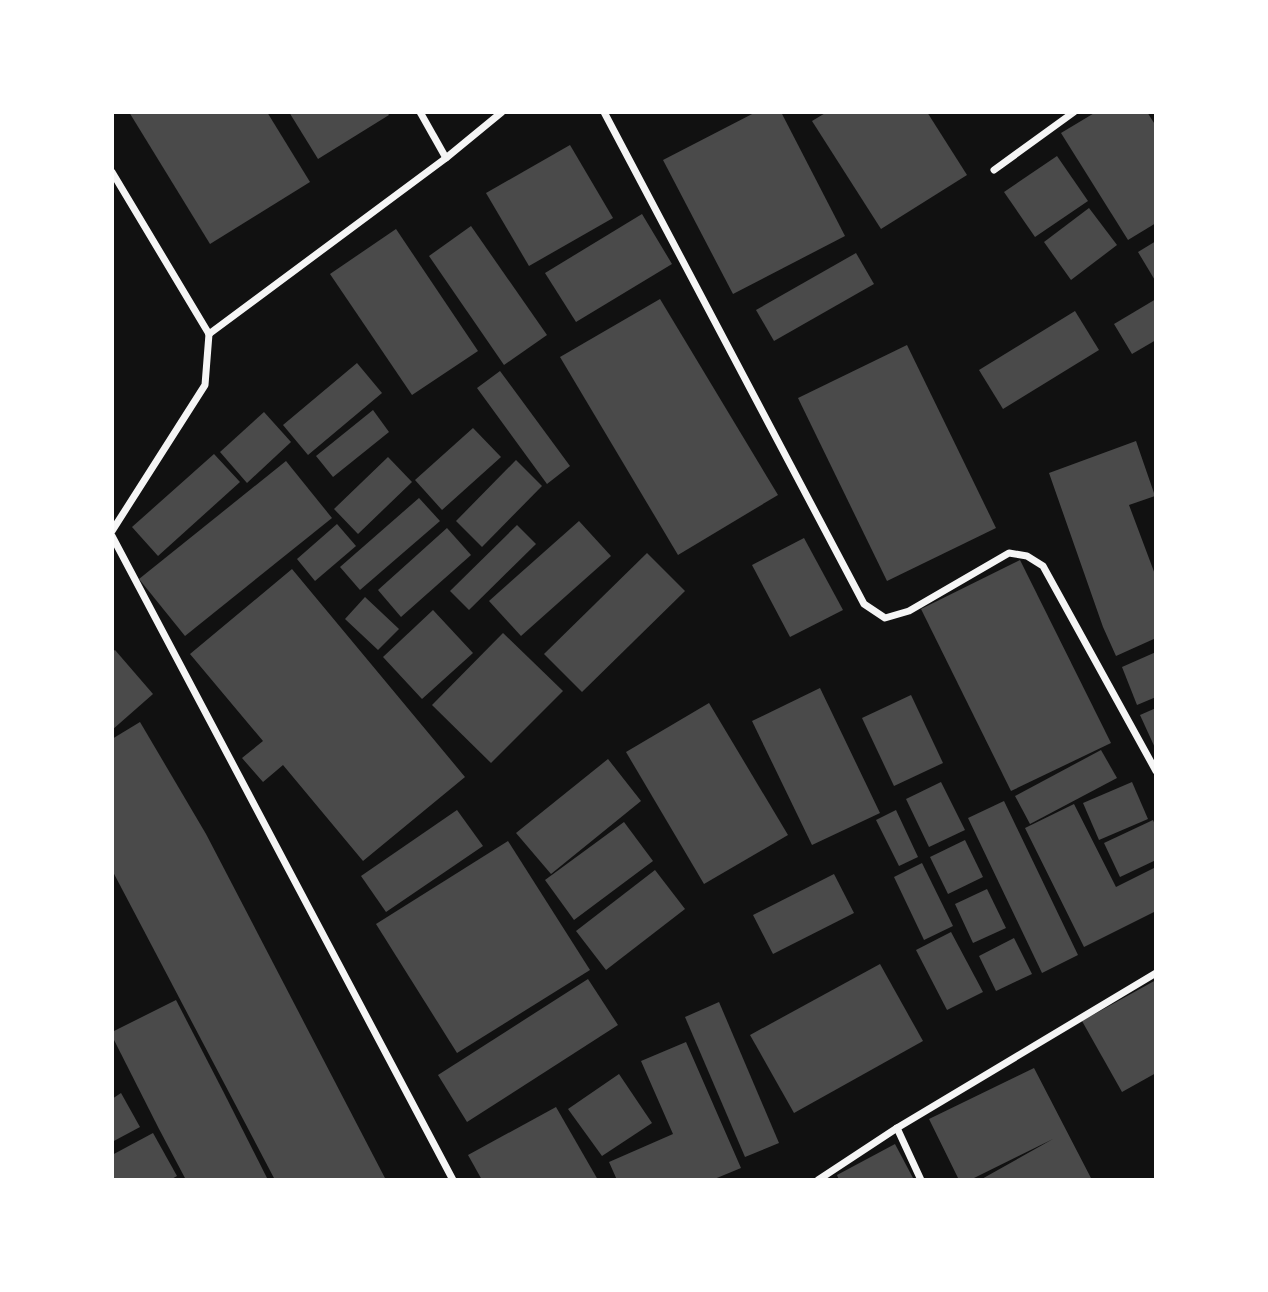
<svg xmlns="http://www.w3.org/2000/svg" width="1268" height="1292" viewBox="0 0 1268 1292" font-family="'DejaVu Sans',sans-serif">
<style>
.building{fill:#4a4a4a}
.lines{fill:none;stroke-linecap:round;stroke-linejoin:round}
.minor{stroke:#f5f5f5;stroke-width:7}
</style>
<rect width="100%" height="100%" fill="#111"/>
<g class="building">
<polygon points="129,112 267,112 310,182 210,244"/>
<polygon points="289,112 387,112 389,115 318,159"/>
<polygon points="756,112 781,112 845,236 733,294 663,160"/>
<polygon points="827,112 927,112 967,175 881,229 812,121"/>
<polygon points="1096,112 1147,112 1156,126 1156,223 1128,240 1061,133"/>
<polygon points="570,145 613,218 529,266 486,193"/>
<polygon points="1057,156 1088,201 1035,237 1004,192"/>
<polygon points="1089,208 1117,245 1071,280 1044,242"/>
<polygon points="642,214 672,264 576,322 545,273"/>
<polygon points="471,226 547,335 504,365 429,256"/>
<polygon points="396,229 478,351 412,395 330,274"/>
<polygon points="1156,241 1156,282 1138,252"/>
<polygon points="856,253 874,284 774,341 756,310"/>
<polygon points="660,299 778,495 678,555 560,357"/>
<polygon points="1156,299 1156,340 1132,354 1114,324"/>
<polygon points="1075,311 1099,350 1003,409 979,370"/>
<polygon points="907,345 996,528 887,581 798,398"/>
<polygon points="357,363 382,393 308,455 283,425"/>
<polygon points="500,371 570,466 547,484 477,388"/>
<polygon points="373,410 389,432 333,477 316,456"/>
<polygon points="264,412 291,442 247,483 220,452"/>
<polygon points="473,428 501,457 442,510 415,480"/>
<polygon points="1136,441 1155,496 1129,505 1156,577 1156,638 1116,656 1103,627 1049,473"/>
<polygon points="214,454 240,482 158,556 132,527"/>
<polygon points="388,457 412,482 358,534 334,509"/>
<polygon points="516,460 542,486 482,547 456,521"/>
<polygon points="286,461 332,518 185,636 139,579"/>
<polygon points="419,498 440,521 360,590 340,567"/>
<polygon points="579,521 611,556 521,636 489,601"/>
<polygon points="337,524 356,546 315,581 297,559"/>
<polygon points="517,525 536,544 469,610 450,591"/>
<polygon points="447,528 471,555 401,617 378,590"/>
<polygon points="804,538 843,610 790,637 752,565"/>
<polygon points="647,553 685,591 582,692 544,654"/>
<polygon points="1020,560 1111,743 1011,791 921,609"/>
<polygon points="292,569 465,777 363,861 283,765 263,782 242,758 263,741 190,654"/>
<polygon points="365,597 399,629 378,650 345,619"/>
<polygon points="433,610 473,653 422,699 383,657"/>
<polygon points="503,633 563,691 491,763 432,705"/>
<polygon points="115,650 153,694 112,730 112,652"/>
<polygon points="1156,652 1156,697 1137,705 1122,667"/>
<polygon points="820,688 880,813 812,845 752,721"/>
<polygon points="911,695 943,763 894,786 862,718"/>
<polygon points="709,703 788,835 704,884 626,752"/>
<polygon points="1156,708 1156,750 1140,715"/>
<polygon points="140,722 206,834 386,1180 275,1180 112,870 112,739"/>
<polygon points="1101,750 1117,778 1030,824 1015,796"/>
<polygon points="608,759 641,801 551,874 516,833"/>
<polygon points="941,782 965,830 929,847 906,799"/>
<polygon points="1132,782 1148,819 1099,840 1083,803"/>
<polygon points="1004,801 1078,955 1042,973 968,818"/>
<polygon points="1074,804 1116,887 1156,867 1156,911 1084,947 1025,828"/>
<polygon points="457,810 483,846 386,912 361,876"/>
<polygon points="896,810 918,857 899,866 876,820"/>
<polygon points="1153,820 1156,827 1156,860 1120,877 1104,843"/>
<polygon points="624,822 653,861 574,920 545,880"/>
<polygon points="965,840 983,877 948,894 930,857"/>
<polygon points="508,841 590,970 457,1053 376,924"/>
<polygon points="922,863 953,926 924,940 894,877"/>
<polygon points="655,870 685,909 606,970 576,931"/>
<polygon points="834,874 854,913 773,954 753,915"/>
<polygon points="987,889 1006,928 973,943 955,904"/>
<polygon points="951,932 983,992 947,1010 916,950"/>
<polygon points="1014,938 1032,974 996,991 979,956"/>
<polygon points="880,964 923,1041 794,1113 750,1035"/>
<polygon points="588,979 618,1025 467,1122 438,1075"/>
<polygon points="1156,980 1156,1073 1122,1092 1082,1021"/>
<polygon points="176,1000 224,1093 268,1180 186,1180 158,1127 112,1036 112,1032"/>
<polygon points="719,1002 779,1143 745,1157 685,1017"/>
<polygon points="686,1042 741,1168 712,1180 617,1180 609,1162 673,1134 641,1061"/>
<polygon points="1034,1068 1092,1180 980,1180 1053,1139 970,1180 959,1180 929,1119"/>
<polygon points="619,1074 652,1123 602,1156 568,1109"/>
<polygon points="121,1093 140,1127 112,1142 112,1099"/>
<polygon points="556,1107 598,1180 482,1180 468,1155"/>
<polygon points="153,1133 177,1176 170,1180 112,1180 112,1155"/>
<polygon points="895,1144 913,1178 909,1180 839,1180 837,1175"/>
</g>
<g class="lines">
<g class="minor">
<polyline points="420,112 446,158"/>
<polyline points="604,112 864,604 885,618 909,611 1009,553 1027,556 1043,566 1156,771"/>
<polyline points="994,170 1074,112"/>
<polyline points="112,172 209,334"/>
<polyline points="209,334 446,158 502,112"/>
<polyline points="112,531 205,385 209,334"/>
<polyline points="112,536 453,1180"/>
<polyline points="897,1128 921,1180"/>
<polyline points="818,1180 897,1128 1156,973"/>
</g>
</g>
<rect width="1268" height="1292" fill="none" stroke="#ffffff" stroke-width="228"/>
</svg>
